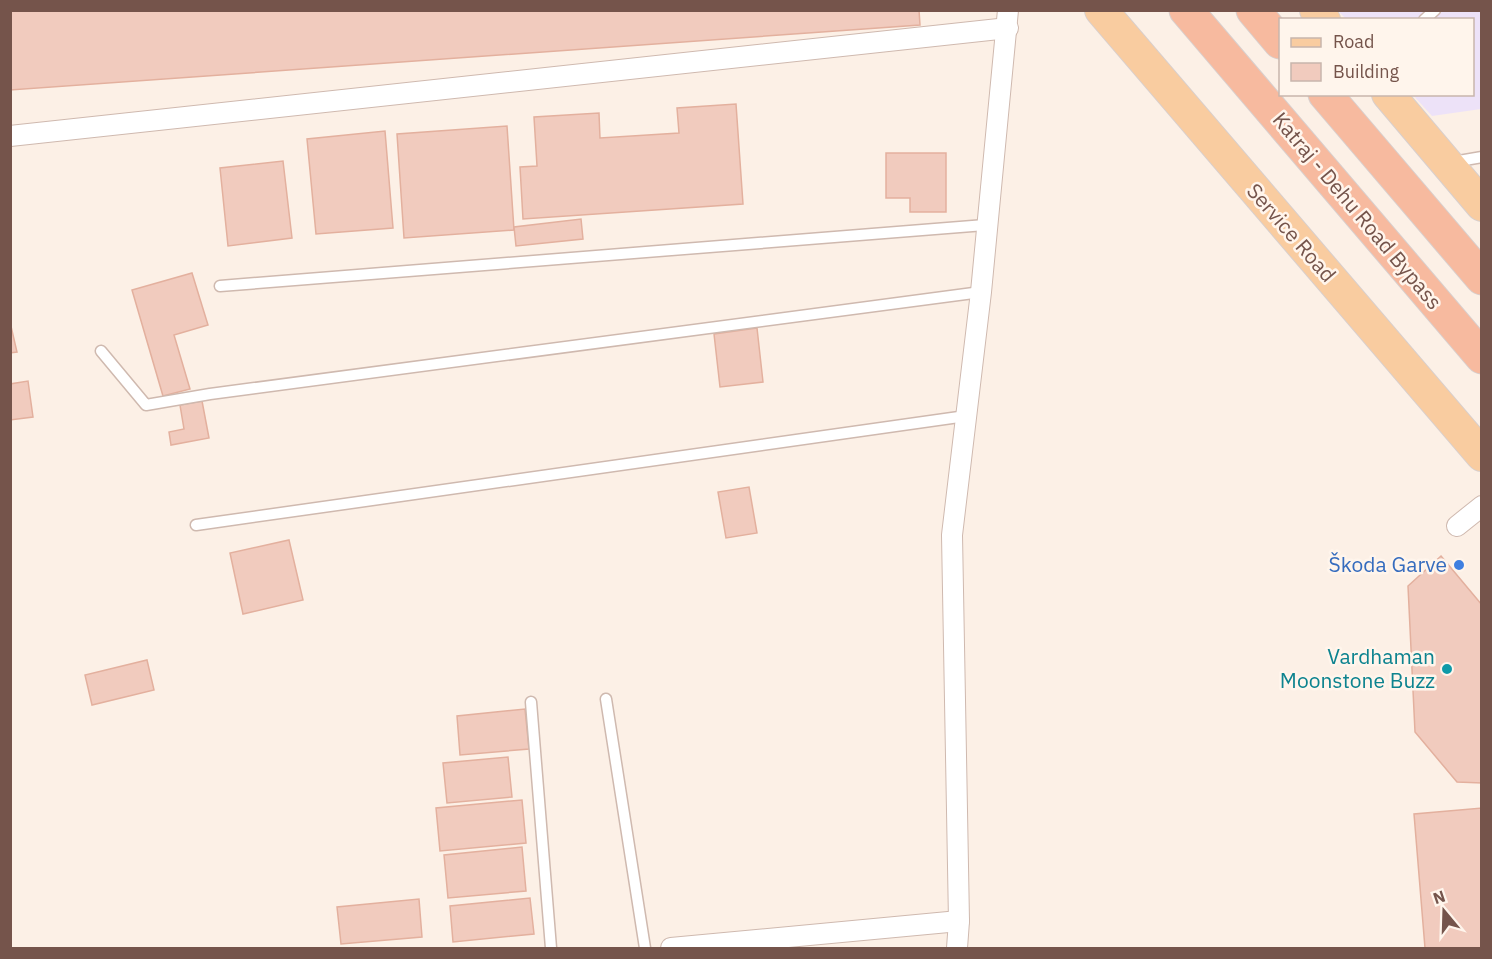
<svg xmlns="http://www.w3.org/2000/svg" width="1492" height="959" viewBox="0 0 1492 959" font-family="'IBM Plex Sans',sans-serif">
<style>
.education{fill:#ede2f8}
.building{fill:#f1cbbe;stroke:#e3b09e;stroke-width:1.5}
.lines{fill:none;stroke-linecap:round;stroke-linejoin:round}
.service-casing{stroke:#cfb9af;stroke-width:13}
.minor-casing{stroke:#cfb9af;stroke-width:22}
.primary-casing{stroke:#d8cfcd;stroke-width:34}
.trunk-casing{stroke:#d8cfcd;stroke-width:35}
.service{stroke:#fff;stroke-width:10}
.minor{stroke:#fff;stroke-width:20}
.primary{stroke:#f9cca0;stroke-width:32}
.trunk{stroke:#f7ba9f;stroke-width:33}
.shop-dot{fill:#3f7fe0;stroke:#fff5ec;stroke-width:2}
.culture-dot{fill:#0f9aa8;stroke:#fff5ec;stroke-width:2}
.labels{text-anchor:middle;stroke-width:5;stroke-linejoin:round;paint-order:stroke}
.street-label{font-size:21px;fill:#75544b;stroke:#fff5ec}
.shop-label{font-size:21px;fill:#366cbe;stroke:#fff5ec;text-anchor:end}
.culture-label{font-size:21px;fill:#0d838f;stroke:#fff5ec;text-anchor:end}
</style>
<rect width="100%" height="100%" fill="#fcf0e6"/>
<polygon class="education" points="1338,11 1481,11 1481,109 1432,116 1413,95 1472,94 1472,20 1346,19"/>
<g class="building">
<polygon points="10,10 919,10 920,25 10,90"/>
<polygon points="736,104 743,204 523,219 520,167 537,166 534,117 599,113 600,138 679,133 677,108"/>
<polygon points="507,126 514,230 404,238 397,134"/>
<polygon points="385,131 393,228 316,234 307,139"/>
<polygon points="886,153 946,153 946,212 910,212 910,198 886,198"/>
<polygon points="283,161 292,238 228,246 220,168"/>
<polygon points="581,219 583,239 516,246 514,227"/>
<polygon points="192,273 208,325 174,335 190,389 163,396 132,290"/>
<polygon points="10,322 17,352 10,353"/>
<polygon points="757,328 763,382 720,387 714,334"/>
<polygon points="28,381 33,417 10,420 10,384"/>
<polygon points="202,401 209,438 171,445 169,432 184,429 180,405"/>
<polygon points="749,487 757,533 726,538 718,492"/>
<polygon points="289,540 303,600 243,614 230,553"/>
<polygon points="1441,556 1482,605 1482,783 1457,782 1415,732 1408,586"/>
<polygon points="147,660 154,690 92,705 85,675"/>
<polygon points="525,709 529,749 460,755 457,716"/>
<polygon points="508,757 512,797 447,803 443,763"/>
<polygon points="522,800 526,843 440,851 436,808"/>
<polygon points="1482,808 1482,948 1425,948 1414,814"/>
<polygon points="522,847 526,891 448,898 444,855"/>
<polygon points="530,898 534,934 453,942 450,906"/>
<polygon points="419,899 422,937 341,944 337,907"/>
</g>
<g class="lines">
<defs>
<g id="service">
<polyline points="1424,20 1435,10"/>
<polyline points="1453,162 1482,157"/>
<polyline points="220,286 985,225"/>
<polyline points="101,351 146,405 210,394 981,292"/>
<polyline points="196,525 966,416"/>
<polyline points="606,699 645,948"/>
<polyline points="531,702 551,948"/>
</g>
<g id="minor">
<polyline points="10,136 1008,28"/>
<polyline points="1457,526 1482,506"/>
<polyline points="671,948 959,921"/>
<polyline points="957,948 959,921 952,535 981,292 1008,10"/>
</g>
<g id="primary">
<polyline points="1101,10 1482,455"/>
<polyline points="1316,10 1324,20"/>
<polyline points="1388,94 1482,205"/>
</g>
<g id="trunk">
<polyline points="1186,10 1482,357"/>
<polyline points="1253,10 1280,42"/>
<polyline points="1325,94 1482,278"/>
</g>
</defs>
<use href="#service" class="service-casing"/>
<use href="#minor" class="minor-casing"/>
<use href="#primary" class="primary-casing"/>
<use href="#trunk" class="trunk-casing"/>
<use href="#service" class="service"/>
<use href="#minor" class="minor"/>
<use href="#primary" class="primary"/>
<use href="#trunk" class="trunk"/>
</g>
<circle class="shop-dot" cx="1459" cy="565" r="6"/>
<circle class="culture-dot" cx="1447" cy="669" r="6"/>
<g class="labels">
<g class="street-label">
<text transform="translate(1357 211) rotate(50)" y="7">Katraj - Dehu Road Bypass</text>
<text transform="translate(1291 233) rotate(49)" y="7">Service Road</text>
</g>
<g class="shop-label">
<text x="1447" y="572">Škoda Garve</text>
</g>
<g class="culture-label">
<text x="1435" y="664">Vardhaman<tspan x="1435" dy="24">Moonstone Buzz</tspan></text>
</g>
</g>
<rect width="1492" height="959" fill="none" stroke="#75544b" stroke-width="24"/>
<rect x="1279" y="18" width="195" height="78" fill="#fff5ec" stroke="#c8b5ac" stroke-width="1.5"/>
<rect x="1291" y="38" width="30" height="9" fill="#f9cca0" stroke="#c8b5ac" stroke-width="1.5"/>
<text x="1333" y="48" font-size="18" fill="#75544b">Road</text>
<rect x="1291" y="63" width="30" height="18" fill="#f1cbbe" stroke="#c8b5ac" stroke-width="1.5"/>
<text x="1333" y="78" font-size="18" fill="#75544b">Building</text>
<g transform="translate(1444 911) rotate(341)" stroke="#fff5ec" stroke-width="4.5" paint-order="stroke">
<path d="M0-4.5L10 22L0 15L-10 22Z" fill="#75544b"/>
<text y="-9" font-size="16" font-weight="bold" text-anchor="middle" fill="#75544b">N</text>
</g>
</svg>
